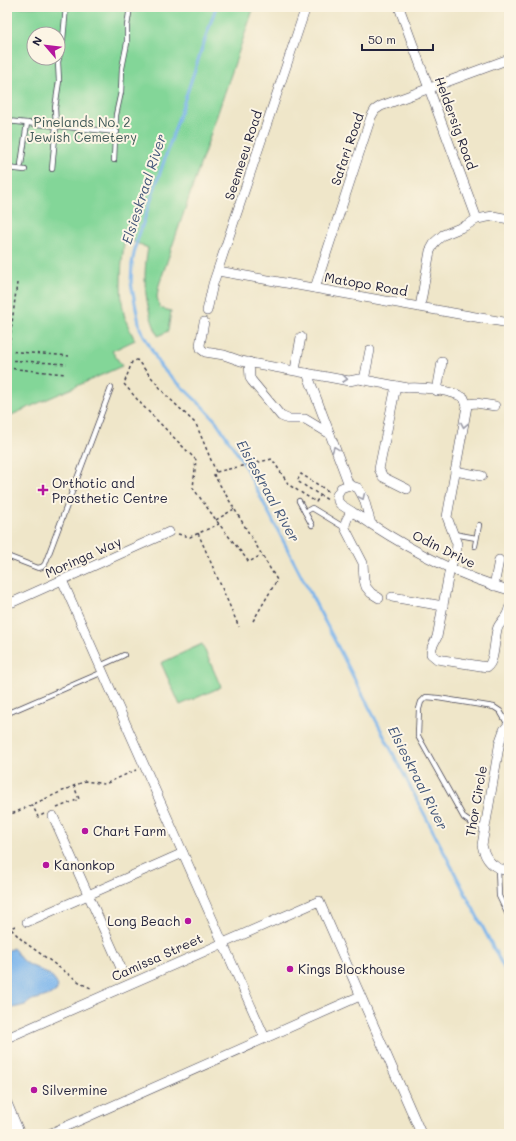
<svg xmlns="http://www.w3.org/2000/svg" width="516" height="1141" viewBox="0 0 516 1141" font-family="Mali,sans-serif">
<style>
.green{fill:#83d698;stroke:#527c6a;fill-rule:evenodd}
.water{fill:#7bb5ec;stroke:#4e6c94}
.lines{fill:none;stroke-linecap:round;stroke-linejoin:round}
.stream{stroke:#7bb5ec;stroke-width:3}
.service-casing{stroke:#413f50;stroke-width:6}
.minor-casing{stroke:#413f50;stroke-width:10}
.path{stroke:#413f50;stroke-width:1.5;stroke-dasharray:3 3;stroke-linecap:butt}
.service{stroke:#fff;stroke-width:4.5}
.minor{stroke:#fff;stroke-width:9}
.oneway{stroke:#9c9ca7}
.poi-dot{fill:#b5179e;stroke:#fcf5e5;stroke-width:1.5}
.labels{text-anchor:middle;stroke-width:4;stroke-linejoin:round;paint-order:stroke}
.park-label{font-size:13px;fill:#3f5857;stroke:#fcf5e5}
.street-label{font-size:13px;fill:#22223b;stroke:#fcf5e5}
.poi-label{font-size:13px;fill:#22223b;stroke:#fcf5e5;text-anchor:start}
.water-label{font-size:14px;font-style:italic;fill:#415579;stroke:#fcf5e5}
</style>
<rect width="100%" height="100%" fill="#fcf5e5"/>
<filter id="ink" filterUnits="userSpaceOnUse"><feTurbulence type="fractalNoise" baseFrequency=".025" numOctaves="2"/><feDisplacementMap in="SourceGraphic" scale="8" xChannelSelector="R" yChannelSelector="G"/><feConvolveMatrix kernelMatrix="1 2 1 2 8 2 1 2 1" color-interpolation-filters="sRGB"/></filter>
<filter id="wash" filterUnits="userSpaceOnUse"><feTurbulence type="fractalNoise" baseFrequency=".012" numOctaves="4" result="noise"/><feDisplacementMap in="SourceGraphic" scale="16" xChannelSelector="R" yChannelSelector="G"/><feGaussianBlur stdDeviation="0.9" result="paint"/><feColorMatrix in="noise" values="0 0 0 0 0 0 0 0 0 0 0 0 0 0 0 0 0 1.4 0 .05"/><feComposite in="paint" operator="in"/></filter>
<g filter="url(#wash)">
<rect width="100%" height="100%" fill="#efe6c9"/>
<g class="green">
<path d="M7 7H254L159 285 157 297 160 308 171 311 168 331 158 336C145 307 142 279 148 248L125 238C121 263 119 289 124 314 126 323 131 332 135 340L112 351 122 366 7 417ZM34 34H58V58H34Z"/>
<polygon points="202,644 221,687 180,705 161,663"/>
</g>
<path class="water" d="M13 948C17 951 18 957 23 961 34 969 54 972 58 987L55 993 41 998 32 1000 25 1005 13 1008 7 1013V951Z"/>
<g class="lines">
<polyline class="stream" points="216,7 136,244 132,264 131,283 140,328 161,367 202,406 216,421 241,459 509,978"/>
</g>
</g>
<g filter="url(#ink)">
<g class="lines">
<defs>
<g id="service">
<polyline points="7,121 117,132"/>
<polyline points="114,160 116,115 121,92 122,68 127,43 127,26 130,7"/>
<polyline points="21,165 27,123"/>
<polyline points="7,168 25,170"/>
<polyline points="52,169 56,126 55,108 59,81 58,62 63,39 66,7"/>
<polyline points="299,501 312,525"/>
<polyline points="305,512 312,508 345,528"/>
<polyline points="454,534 476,538"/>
<polyline points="475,546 479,525"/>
<polyline points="7,556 38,568 42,567 45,564 111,388"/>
<polyline points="100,666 124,655"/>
<polyline points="8,713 103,672"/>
<polyline points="484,828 473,824 464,818 418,736 419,709 421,702 426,697 438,698 494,707 500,711 508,725"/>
<polyline points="498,868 499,896 509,917"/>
</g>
<g id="minor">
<polyline points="399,7 477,219"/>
<polyline points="218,271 509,323"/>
<polyline points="315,288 371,117 375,110 381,106 509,59"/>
<polyline points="420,307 430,251 435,242 443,235 465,226 477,219 493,216 509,219"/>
<polyline points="207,311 213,284 306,7"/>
<path d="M204 322 200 345 201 349 205 352 224 355 241 361 349 381 359 379 408 388C421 387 452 390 464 398L467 406 447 517 457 544 456 554 450 568 437 637 432 647 431 654 437 659 487 667C495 662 494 640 497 630 499 621 507 620 509 608"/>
<polyline points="249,362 250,378 252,381 281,416 288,419 305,419 330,434"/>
<polyline points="295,370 301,337"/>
<polyline points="307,373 349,485"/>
<polyline points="364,380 370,350"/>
<polyline points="396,386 379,469 383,477 407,489"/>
<polyline points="437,391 442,362"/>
<polyline points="467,404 476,403 495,406"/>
<polyline points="455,471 482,476"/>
<path d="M352 512C347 517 345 521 345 528L363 563 364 580 366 587 371 593 379 598"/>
<path d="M371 524 364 499 358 488 349 485 341 488 337 495 338 501 340 504C350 511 361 517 371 524 414 552 459 576 509 590"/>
<polyline points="62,580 265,1038"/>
<polyline points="494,586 499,560"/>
<polyline points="392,597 443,606"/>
<polyline points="7,603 13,602 169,532"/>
<path d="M509 724 504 730 500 741 482 845C485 860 494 869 509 871"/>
<polyline points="53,816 121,968"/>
<polyline points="27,922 183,853"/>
<polyline points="7,1038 319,901 420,1131"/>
<polyline points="7,1103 20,1134"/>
<polyline points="7,1125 11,1134"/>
<polyline points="49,1134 360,996"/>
</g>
</defs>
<use href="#service" class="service-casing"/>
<use href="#minor" class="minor-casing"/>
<g class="path">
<polyline points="7,351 69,356"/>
<polyline points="7,360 67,364"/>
<polyline points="7,363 17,283"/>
<polyline points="7,368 65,374"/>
<polyline points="216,472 196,424 166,395 137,360 132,362 124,384 143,406 196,460 193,488 219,524 249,562 261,555"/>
<polyline points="328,491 301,474 297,481 328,500"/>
<polyline points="216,520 234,509"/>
<polyline points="198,533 239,627"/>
<polyline points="178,534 190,537 219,524"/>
<polyline points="253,621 277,580 214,475 216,472 272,459 289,485 316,502 320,496"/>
<polyline points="32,804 38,817 44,814"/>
<polyline points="57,808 79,799 74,786"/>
<polyline points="7,816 85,781 105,784 136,770"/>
<polyline points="7,925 23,941 82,984 93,989"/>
<polyline points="7,929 18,925"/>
</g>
<use href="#service" class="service"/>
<use href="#minor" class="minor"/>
</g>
<defs><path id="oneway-chevron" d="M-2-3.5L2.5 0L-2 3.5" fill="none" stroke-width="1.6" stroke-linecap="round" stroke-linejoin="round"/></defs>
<g class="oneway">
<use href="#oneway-chevron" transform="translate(345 379) rotate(7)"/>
<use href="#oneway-chevron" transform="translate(464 425) rotate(101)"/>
<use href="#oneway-chevron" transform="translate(335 449) rotate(-111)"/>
<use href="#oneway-chevron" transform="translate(362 497) rotate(66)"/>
</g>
</g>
<g class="poi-dot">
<path d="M41 484h4v4h4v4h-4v4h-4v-4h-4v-4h4z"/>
<circle cx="85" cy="831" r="4"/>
<circle cx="46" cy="865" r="4"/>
<circle cx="188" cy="921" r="4"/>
<circle cx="290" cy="969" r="4"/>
<circle cx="34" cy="1090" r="4"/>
</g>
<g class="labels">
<g class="park-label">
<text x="82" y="127">Pinelands No. 2<tspan x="82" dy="15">Jewish Cemetery</tspan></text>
</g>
<g class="street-label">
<text transform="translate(456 123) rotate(70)" y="5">Heldersig Road</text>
<text transform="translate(347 149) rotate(-71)" y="5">Safari Road</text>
<text transform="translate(243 155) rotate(-72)" y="5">Seemeeu Road</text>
<text transform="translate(366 284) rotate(10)" y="5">Matopo Road</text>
<text transform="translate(444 549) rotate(26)" y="5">Odin Drive</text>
<text transform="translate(83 557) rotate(-24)" y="5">Moringa Way</text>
<text transform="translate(476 801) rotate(-80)" y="5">Thor Circle</text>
<text transform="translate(157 957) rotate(-24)" y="5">Camissa Street</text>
</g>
<g class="poi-label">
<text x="52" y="488">Orthotic and<tspan x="52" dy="15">Prosthetic Centre</tspan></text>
<text x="93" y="836">Chart Farm</text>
<text x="54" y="870">Kanonkop</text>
<text x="180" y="926" text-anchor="end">Long Beach</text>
<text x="298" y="974">Kings Blockhouse</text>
<text x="42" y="1095">Silvermine</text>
</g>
<g class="water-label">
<text transform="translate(144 189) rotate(-72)" y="5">Elsieskraal River</text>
<text transform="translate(268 491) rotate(61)" y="5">Elsieskraal River</text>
<text transform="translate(418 778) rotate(63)" y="5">Elsieskraal River</text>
</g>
</g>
<rect width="516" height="1141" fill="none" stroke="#fcf5e5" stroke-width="24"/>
<g transform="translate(46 46) rotate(298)"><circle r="19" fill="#fcf5e5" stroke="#a5a1a1"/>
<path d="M0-3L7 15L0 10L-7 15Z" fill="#b5179e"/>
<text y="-6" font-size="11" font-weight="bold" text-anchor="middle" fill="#22223b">N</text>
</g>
<path d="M362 44v6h71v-6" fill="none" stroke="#22223b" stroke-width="2"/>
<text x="368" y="44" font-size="12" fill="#22223b" stroke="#fcf5e5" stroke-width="3" paint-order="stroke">50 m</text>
</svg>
